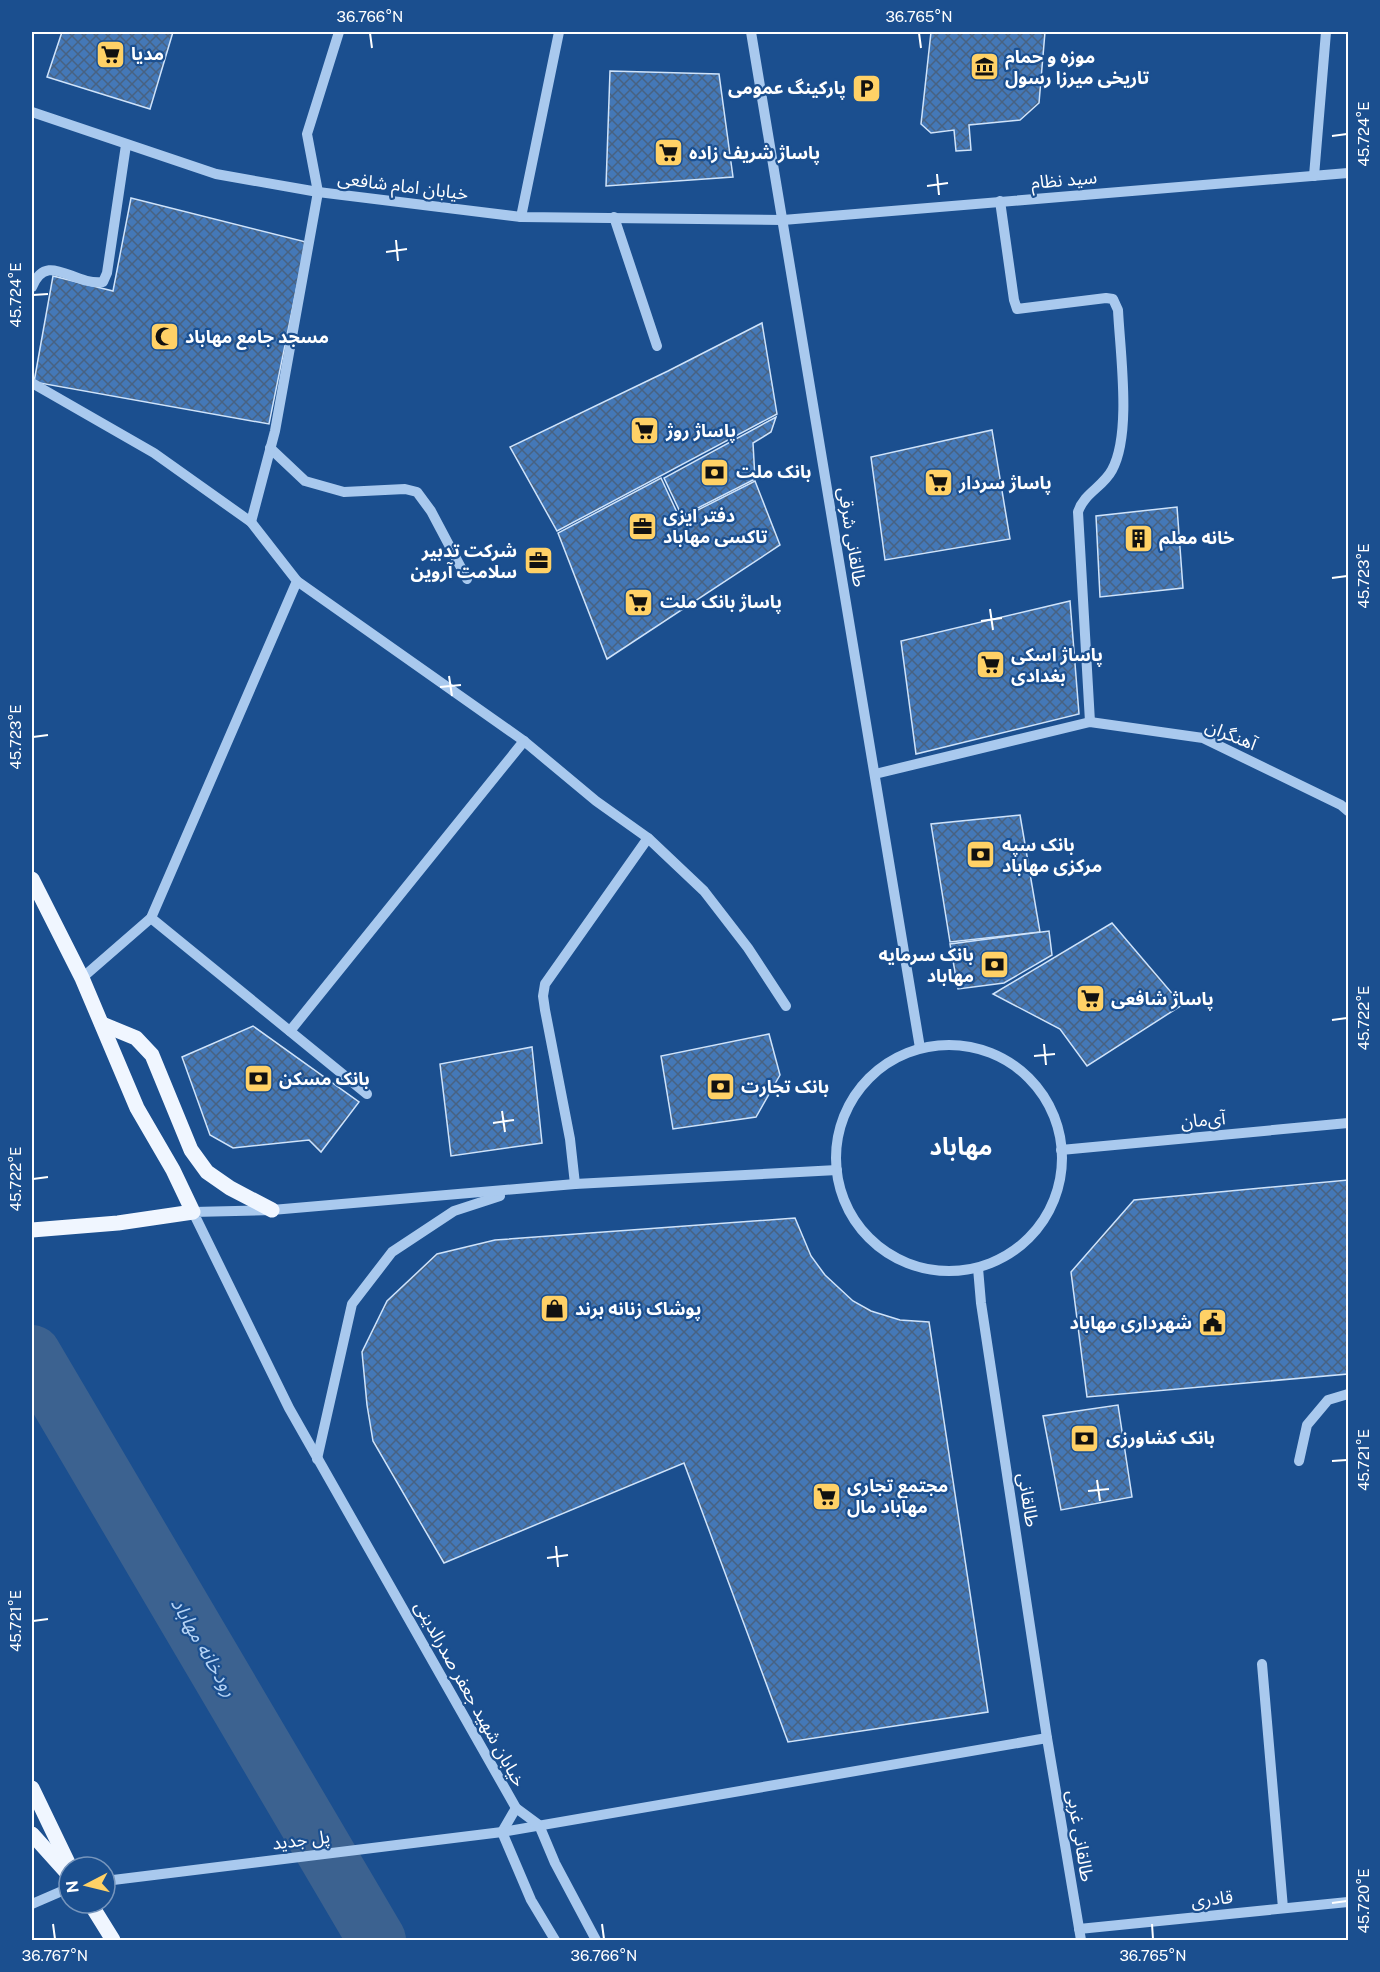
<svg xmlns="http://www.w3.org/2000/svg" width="1380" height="1972" viewBox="0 0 1380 1972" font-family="'Public Sans','Noto Sans Arabic',sans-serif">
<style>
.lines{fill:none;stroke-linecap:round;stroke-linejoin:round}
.river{stroke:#3c6290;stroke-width:58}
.building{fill:url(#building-cross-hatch);stroke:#cfe3fa;stroke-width:1.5}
.minor{stroke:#a9c9ee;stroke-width:10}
.major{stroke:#f0f6ff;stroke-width:15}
.ticks{fill:none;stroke:#fff;stroke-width:2}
.labels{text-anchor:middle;stroke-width:4.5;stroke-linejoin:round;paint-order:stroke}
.poi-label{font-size:18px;font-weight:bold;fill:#fff;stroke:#1b4f8f;text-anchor:start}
.street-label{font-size:18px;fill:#fff;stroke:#1b4f8f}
.water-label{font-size:20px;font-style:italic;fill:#b5d3f5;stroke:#1b4f8f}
.district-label{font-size:24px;font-weight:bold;fill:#fff;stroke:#1b4f8f}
.neatline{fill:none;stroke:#fff;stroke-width:2}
.ticks-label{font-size:15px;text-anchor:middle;fill:#fff}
</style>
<defs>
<pattern id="building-cross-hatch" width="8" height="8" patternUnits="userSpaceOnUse" patternTransform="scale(1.5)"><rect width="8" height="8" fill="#4478b7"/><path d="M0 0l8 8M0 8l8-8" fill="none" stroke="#486282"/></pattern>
</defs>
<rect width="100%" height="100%" fill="#1b4f8f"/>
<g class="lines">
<polyline class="river" points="32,1354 377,1940"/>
</g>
<g class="building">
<polygon points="62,32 173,32 150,109 47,77"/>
<polygon points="931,32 1045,32 1039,103 1020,120 969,125 971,150 956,151 954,130 931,133 921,124"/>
<polygon points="610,71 719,74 733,177 606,186"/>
<polygon points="131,198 306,242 269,424 34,382 53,276 113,291"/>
<polygon points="762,323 777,414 557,531 510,447 668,371"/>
<polygon points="776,417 771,432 753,443 755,479 682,516 664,478"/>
<polygon points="992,430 1010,539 885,560 871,457"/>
<polygon points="661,478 680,519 755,481 780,545 607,659 558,533"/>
<polygon points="1177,507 1183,588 1100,597 1096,516"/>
<polygon points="1070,601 1079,714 916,754 901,641"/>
<polygon points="1020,815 1040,932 950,942 931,824"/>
<polygon points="1112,923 1182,1005 1087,1066 1060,1029 993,994"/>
<polygon points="1049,931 1052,955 1004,983 958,989 950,944"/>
<polygon points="253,1026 359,1102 321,1152 309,1140 233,1148 210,1135 182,1057"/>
<polygon points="769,1034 780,1075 756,1117 673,1129 661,1056"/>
<polygon points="532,1047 542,1143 451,1156 440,1064"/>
<polygon points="1348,1180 1348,1374 1087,1397 1071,1272 1134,1200"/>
<polygon points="795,1218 811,1256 825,1275 853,1301 871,1311 900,1320 929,1322 988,1712 788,1742 684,1463 444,1563 373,1441 367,1405 362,1352 387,1301 437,1254 495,1240"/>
<polygon points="1118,1405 1132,1497 1061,1510 1043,1416"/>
</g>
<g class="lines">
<g class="minor">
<polyline points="751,32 920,1048"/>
<polyline points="32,112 216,174 318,192 521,217 783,220 1348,173"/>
<polyline points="1314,176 1326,32"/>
<path d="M1000 201 1014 300 1017 309 1106 298 1113 299 1118 310C1120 352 1132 434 1112 470 1103 487 1084 493 1078 512L1090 722"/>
<polyline points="521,217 559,32"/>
<polyline points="614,217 657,346"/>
<path d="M32 287C47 250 73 286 103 282L107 273 126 145"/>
<polyline points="32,383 154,453 251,522 297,581 151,918 82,978"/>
<polyline points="270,448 305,481 344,492 405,489 417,492 431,511 467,579"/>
<polyline points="251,522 275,431 318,192 307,134 339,32"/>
<polyline points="297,581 524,741 596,801 648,838 704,891 748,948 786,1006"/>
<polyline points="875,774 1090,722 1203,738 1341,805 1348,811"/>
<polyline points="151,918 367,1094"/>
<polyline points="290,1031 524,741"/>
<circle cx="949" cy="1158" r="113"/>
<polyline points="1061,1150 1348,1123"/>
<polyline points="575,1184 570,1139 545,1010 543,996 545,984 648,838"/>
<polyline points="978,1268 981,1303 1047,1738 1081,1940"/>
<polyline points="317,1459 352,1304 392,1252 454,1211 500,1196"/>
<polyline points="1299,1461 1307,1425 1328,1400 1348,1394"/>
<polyline points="1262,1664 1283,1908"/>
<polyline points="502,1832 531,1900 555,1940"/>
<polyline points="502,1832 516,1808"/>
<polyline points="105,1881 502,1832 1047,1738"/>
<polyline points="32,1904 69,1888"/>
<polyline points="1079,1929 1348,1902"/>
<polyline points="596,1940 555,1863 539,1825 516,1808 289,1408 193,1212 272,1210 575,1184 837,1170"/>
</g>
<g class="major">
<polyline points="32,879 82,978 137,1108 173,1170 193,1212 118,1223 32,1230"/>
<polyline points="102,1024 136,1038 152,1055 191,1150 207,1172 230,1188 272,1210"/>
<polyline points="32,1788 70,1867"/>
<polyline points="32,1834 68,1874"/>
<polyline points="90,1903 113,1940"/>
</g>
</g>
<path class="ticks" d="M370 33 372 48M919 33 921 48M1332 136 1347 134M937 174 939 195M927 186 948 183M396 240 398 261M386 252 407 249M33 295 48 294M1332 578 1347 576M990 609 993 630M981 621 1002 618M449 676 452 696M440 687 461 685M33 737 48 735M1332 1020 1347 1018M1044 1044 1046 1065M1034 1056 1055 1054M502 1111 505 1132M493 1123 514 1120M33 1179 48 1177M1332 1461 1347 1460M1097 1480 1100 1501M1088 1491 1109 1489M556 1546 558 1567M547 1558 568 1555M33 1621 48 1619M1332 1903 1347 1901M53 1924 55 1939M602 1924 604 1939M1152 1924 1153 1939"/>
<defs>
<symbol id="supermarket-square" viewBox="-11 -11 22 22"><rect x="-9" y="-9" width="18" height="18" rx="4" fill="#ffd166" stroke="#1b4f8f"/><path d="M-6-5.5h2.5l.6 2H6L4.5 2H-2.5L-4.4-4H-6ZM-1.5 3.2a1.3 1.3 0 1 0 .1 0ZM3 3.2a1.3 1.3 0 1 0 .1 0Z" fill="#111"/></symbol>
<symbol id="museum-square" viewBox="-11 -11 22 22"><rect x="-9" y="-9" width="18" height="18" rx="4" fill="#ffd166" stroke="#1b4f8f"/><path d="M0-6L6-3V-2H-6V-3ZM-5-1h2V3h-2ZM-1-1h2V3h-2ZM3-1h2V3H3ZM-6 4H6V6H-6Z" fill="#111"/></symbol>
<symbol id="parking-square" viewBox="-11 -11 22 22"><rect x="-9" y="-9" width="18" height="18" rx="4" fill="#ffd166" stroke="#1b4f8f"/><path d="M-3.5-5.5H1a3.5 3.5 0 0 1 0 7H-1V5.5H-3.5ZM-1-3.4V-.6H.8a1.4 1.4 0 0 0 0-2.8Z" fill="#111"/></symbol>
<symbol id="mosque-square" viewBox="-11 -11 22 22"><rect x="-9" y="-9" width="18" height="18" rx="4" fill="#ffd166" stroke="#1b4f8f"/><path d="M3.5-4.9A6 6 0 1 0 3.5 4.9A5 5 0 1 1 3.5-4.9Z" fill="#111"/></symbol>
<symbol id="bank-square" viewBox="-11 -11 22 22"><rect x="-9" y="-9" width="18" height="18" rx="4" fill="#ffd166" stroke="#1b4f8f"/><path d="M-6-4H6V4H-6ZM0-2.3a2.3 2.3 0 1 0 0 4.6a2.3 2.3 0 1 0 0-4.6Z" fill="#111"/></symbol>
<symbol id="office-square" viewBox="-11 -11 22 22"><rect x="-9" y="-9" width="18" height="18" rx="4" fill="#ffd166" stroke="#1b4f8f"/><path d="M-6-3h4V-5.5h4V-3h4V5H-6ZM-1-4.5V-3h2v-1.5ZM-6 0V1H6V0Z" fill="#111"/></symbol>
<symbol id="building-square" viewBox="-11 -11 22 22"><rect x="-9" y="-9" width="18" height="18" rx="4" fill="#ffd166" stroke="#1b4f8f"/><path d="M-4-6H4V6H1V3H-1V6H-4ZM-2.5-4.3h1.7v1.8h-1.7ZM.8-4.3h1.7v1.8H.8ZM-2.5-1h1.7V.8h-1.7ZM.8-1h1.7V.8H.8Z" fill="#111"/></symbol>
<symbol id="shop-square" viewBox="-11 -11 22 22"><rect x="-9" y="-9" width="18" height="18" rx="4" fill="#ffd166" stroke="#1b4f8f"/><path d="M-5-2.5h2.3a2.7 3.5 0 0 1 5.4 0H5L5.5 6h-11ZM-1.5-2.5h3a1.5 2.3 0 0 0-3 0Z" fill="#111"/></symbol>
<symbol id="civic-square" viewBox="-11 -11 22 22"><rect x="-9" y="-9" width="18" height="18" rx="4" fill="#ffd166" stroke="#1b4f8f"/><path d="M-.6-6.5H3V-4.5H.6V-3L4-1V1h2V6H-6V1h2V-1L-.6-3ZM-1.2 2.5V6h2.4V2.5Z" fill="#111"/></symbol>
</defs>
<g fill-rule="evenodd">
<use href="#supermarket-square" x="94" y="38" width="33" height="33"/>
<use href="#museum-square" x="968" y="50" width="33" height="33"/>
<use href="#parking-square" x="850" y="72" width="33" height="33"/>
<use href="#supermarket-square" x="652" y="136" width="33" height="33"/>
<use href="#mosque-square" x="148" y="320" width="33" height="33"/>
<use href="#supermarket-square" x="628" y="414" width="33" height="33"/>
<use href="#bank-square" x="698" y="456" width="33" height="33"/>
<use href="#supermarket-square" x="922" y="466" width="33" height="33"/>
<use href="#office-square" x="626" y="510" width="33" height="33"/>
<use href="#building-square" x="1122" y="522" width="33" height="33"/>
<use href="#office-square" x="522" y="544" width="33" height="33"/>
<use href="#supermarket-square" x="622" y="586" width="33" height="33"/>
<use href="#supermarket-square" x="974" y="648" width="33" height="33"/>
<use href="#bank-square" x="964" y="838" width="33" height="33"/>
<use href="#bank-square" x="978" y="948" width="33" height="33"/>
<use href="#supermarket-square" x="1074" y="982" width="33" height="33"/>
<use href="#bank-square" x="242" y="1062" width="33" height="33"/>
<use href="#bank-square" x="704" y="1070" width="33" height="33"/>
<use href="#shop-square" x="538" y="1292" width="33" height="33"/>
<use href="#civic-square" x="1196" y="1306" width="33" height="33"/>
<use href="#bank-square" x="1068" y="1422" width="33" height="33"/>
<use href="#supermarket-square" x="810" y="1480" width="33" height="33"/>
</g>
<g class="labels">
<g class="poi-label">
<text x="131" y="60">مدیا</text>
<text x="1005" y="63">موزه و حمام<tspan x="1005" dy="21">تاریخی میرزا رسول</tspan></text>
<text x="846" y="94" text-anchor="end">پارکینگ عمومی</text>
<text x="689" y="159">پاساژ شریف زاده</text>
<text x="185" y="343">مسجد جامع مهاباد</text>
<text x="666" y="437">پاساژ روژ</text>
<text x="736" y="478">بانک ملت</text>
<text x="959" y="489">پاساژ سردار</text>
<text x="663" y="522">دفتر ایزی<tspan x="663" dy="21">تاکسی مهاباد</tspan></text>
<text x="1159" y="544">خانه معلم</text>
<text x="517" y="557" text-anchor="end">شرکت تدبیر<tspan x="517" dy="21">سلامت آروین</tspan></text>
<text x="660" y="608">پاساژ بانک ملت</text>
<text x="1011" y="661">پاساژ اسکی<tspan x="1011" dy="21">بغدادی</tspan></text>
<text x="1002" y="851">بانک سپه<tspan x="1002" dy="21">مرکزی مهاباد</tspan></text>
<text x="974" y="961" text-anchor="end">بانک سرمایه<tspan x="974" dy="21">مهاباد</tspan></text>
<text x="1111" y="1005">پاساژ شافعی</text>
<text x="279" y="1085">بانک مسکن</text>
<text x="741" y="1093">بانک تجارت</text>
<text x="575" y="1315">پوشاک زنانه برند</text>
<text x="1192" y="1329" text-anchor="end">شهرداری مهاباد</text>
<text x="1106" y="1444">بانک کشاورزی</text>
<text x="847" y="1492">مجتمع تجاری<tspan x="847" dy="21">مهاباد مال</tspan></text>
</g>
<g class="street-label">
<text transform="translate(1064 180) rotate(-5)" y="6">سید نظام</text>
<text transform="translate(403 186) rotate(7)" y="6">خیابان امام شافعی</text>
<text transform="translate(852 537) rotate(81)" y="6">طالقانی شرقی</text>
<text transform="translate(1231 735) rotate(22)" y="6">آهنگران</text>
<text transform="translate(1203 1120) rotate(-5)" y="6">آی‌مان</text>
<text transform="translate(1028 1500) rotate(81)" y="6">طالقانی</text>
<text transform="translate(470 1694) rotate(61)" y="6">خیابان شهید جعفر صدرالدینی</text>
<text transform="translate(1080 1836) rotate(81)" y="6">طالقانی غربی</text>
<text transform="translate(301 1840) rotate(-7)" y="6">پل جدید</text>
<text transform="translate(1212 1899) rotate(-6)" y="6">قادری</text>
</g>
<g class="water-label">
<text transform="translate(204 1647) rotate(60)" y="7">رودخانه مهاباد</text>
</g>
<g class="district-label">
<text x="961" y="1155">مهاباد</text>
</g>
</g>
<rect width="1380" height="1972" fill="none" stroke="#1b4f8f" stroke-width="66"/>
<g transform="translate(87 1885) rotate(263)"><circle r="28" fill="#1b4f8f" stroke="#7695bc" stroke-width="1.5"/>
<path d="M0-4.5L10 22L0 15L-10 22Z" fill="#ffd166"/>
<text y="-9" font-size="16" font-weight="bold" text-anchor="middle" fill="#ffffff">N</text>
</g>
<rect x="33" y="33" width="1314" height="1906" class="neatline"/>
<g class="ticks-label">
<text x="370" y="22">36.766°N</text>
<text x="919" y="22">36.765°N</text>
<text transform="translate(1364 134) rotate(-90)" y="5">45.724°E</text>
<text transform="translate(16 295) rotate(-90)" y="5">45.724°E</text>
<text transform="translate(1364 576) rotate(-90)" y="5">45.723°E</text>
<text transform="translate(16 737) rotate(-90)" y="5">45.723°E</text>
<text transform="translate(1364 1018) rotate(-90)" y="5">45.722°E</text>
<text transform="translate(16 1179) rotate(-90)" y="5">45.722°E</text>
<text transform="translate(1364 1460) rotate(-90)" y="5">45.721°E</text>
<text transform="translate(16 1621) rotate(-90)" y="5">45.721°E</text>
<text transform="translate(1364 1901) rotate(-90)" y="5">45.720°E</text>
<text x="55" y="1961">36.767°N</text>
<text x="604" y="1961">36.766°N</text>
<text x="1153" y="1961">36.765°N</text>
</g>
</svg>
